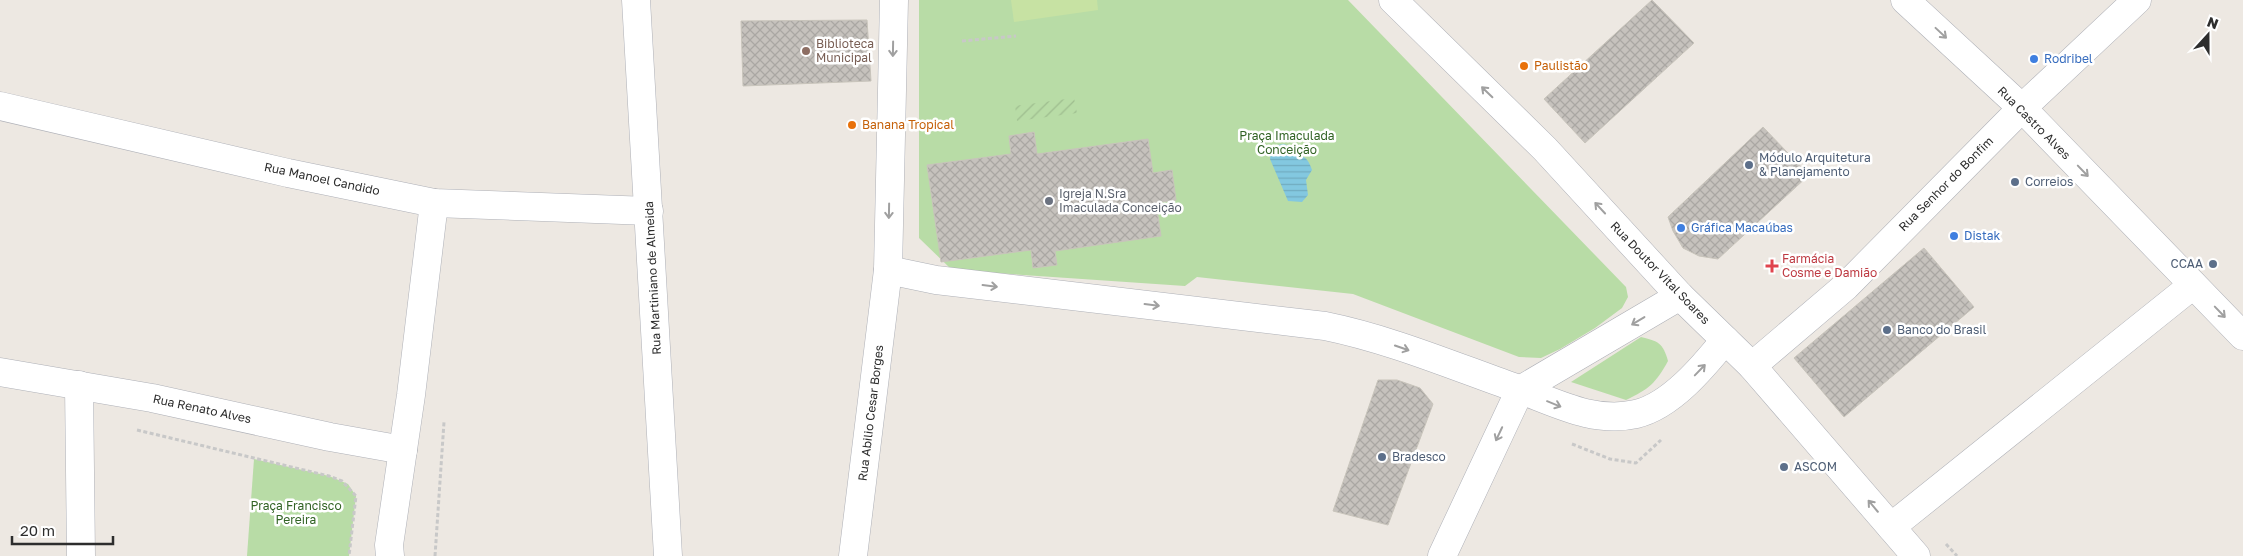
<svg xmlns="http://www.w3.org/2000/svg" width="2243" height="556" viewBox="0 0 2243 556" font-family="'Golos Text',sans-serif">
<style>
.park{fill:#b8dca6}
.garden{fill:url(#garden-furrows)}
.pitch{fill:#c7e2a3}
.water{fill:url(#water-rules)}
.building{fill:url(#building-cross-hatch);stroke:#c8c4bb}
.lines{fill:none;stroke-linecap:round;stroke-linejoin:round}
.minor-casing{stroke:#aeb0b7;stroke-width:29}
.tertiary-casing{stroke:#aeb0b7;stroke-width:29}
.secondary-casing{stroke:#aeb0b7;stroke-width:29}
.path{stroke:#c8c8c8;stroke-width:3;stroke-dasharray:4 2.5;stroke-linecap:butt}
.minor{stroke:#fff;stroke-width:28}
.tertiary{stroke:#fff;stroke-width:28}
.secondary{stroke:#fff;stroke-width:28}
.oneway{stroke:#a0a0a0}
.education-dot{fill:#8d6e63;stroke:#fff;stroke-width:2}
.shop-dot{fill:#3f7fe0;stroke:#fff;stroke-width:2}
.food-dot{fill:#e8710a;stroke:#fff;stroke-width:2}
.service-dot{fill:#5c6f8a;stroke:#fff;stroke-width:2}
.worship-dot{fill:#6b7280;stroke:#fff;stroke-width:2}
.health-dot{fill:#e0444e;stroke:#fff;stroke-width:2}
.labels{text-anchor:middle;stroke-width:5;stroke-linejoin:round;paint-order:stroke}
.education-label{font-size:12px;fill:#785e54;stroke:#fff;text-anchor:start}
.shop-label{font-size:12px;fill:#366cbe;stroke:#fff;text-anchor:start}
.food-label{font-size:12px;fill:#c56008;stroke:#fff;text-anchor:start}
.street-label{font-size:12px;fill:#2d2d2d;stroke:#fff}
.park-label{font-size:12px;fill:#326325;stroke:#fff}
.service-label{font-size:12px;fill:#4e5e75;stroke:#fff;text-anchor:start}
.worship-label{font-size:12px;fill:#5b616d;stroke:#fff;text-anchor:start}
.health-label{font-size:12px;fill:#be3a42;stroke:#fff;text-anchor:start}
</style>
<defs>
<pattern id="garden-furrows" width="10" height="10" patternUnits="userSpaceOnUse" patternTransform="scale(1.25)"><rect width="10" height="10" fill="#b8dca6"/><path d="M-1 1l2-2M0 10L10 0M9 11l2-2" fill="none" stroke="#9ebd8f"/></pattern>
<pattern id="water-rules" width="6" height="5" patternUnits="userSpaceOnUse" patternTransform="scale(1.25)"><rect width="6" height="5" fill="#83c8e0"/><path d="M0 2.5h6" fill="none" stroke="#71acc0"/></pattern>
<pattern id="building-cross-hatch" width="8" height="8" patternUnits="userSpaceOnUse" patternTransform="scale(1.25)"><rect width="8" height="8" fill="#c6c2bd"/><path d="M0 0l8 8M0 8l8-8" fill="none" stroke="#aaa7a3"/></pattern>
</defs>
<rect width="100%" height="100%" fill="#ede8e2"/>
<g class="park">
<polygon points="919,0 1348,0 1626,287 1628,297 1622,308 1595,328 1560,349 1541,358 1519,357 1353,294 1197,277 1185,286 952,270 919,238"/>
<path d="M1641 337C1658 341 1663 343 1668 361 1656 383 1649 389 1626 400L1571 382Z"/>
<polygon points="254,459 329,476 348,484 356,496 349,556 247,556"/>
</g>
<polygon class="garden" points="1074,98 1077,113 1017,121 1015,106"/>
<polygon class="pitch" points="1011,0 1097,0 1098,10 1014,22"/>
<path class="water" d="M1284 144 1289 146 1296 156C1306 155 1309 161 1312 170L1306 180 1308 195 1302 202 1288 201 1270 159 1271 150 1278 145Z"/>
<g class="building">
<polygon points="1652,0 1694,43 1585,143 1544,99"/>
<polygon points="867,20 871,81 743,86 741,21"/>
<polygon points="1763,127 1809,175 1718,259 1699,256 1683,248 1673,231 1668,217"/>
<polygon points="1034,132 1037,154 1148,139 1153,173 1172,170 1176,200 1156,203 1161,236 1055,251 1057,265 1033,268 1031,250 941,262 927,165 1011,154 1009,136"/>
<polygon points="1924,248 1974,307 1844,417 1794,358"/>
<polygon points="1378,380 1397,380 1420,388 1433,404 1388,525 1333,511"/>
</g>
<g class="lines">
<defs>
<g id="minor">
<polyline points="636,0 668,556"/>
<polyline points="1905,0 2022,108 2243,336"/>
<polyline points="0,106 288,173 434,203 649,211"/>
<polyline points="0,372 152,398 330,437 403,450"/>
<polyline points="79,385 81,556"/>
<polyline points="1891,527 2193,285"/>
<polyline points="390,556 389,545 411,395 434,203"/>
</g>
<g id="tertiary">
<polyline points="1752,366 1846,286 2022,108 2137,0"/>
<polyline points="853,556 888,270"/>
</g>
<g id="secondary">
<path d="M894 0 888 270 936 280 1325 326C1389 339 1451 365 1513 387 1553 401 1592 424 1636 414 1671 406 1704 366 1725 340"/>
<polyline points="1393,0 1545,149 1680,296 1752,366 1916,556"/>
<polyline points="1442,556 1520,390 1680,296"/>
</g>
</defs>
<use href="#minor" class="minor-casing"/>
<use href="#tertiary" class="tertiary-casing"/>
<use href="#secondary" class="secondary-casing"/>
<g class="path">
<polyline points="962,41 1016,36"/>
<polyline points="137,430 329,476 342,481 356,496 349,556"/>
<polyline points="1572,444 1610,459 1636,463 1661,440"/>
<polyline points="1946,544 1957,556"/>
<polyline points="435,556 444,422"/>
</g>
<use href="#minor" class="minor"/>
<use href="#tertiary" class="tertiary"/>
<use href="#secondary" class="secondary"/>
</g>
<defs><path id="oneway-shaft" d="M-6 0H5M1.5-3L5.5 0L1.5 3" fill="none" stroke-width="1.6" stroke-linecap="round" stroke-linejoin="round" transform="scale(1.25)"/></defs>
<g class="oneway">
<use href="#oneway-shaft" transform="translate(1941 33) rotate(43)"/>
<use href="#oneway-shaft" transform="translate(893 49) rotate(91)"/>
<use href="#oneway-shaft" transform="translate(1487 92) rotate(-136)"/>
<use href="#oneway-shaft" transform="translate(2083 171) rotate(46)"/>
<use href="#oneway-shaft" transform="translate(1600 208) rotate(-133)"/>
<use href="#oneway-shaft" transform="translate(889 211) rotate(91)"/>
<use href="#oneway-shaft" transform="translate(990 286) rotate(7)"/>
<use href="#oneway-shaft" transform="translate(1152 305) rotate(7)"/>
<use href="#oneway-shaft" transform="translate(2220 312) rotate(46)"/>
<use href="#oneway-shaft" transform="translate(1638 321) rotate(149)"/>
<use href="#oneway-shaft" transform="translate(1402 348) rotate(19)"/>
<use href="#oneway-shaft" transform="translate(1700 370) rotate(-46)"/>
<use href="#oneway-shaft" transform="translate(1554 404) rotate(22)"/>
<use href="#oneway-shaft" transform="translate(1499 434) rotate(115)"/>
<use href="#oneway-shaft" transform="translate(1873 506) rotate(-130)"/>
</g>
<circle class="education-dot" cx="806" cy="51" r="5"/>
<g class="shop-dot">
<circle cx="2034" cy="59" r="5"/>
<circle cx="1681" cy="228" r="5"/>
<circle cx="1954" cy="236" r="5"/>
</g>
<g class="food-dot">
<circle cx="1524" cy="66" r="5"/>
<circle cx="852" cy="125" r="5"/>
</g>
<g class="service-dot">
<circle cx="1749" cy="165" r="5"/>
<circle cx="2015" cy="182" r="5"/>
<circle cx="2213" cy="264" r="5"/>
<circle cx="1887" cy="330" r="5"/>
<circle cx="1382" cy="457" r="5"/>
<circle cx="1784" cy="467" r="5"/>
</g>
<circle class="worship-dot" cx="1049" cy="201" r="5"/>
<path class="health-dot" d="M1769.5 258.5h5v5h5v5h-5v5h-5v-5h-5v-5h5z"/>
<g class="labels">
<g class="education-label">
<text x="816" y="48">Biblioteca<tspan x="816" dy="14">Municipal</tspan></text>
</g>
<g class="shop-label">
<text x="2044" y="63">Rodribel</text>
<text x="1691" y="232">Gráfica Macaúbas</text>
<text x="1964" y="240">Distak</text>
</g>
<g class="food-label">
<text x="1534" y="70">Paulistão</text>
<text x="862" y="129">Banana Tropical</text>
</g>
<g class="street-label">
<text transform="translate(2034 123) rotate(45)" y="4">Rua Castro Alves</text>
<text transform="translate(322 179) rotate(12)" y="4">Rua Manoel Candido</text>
<text transform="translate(1946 184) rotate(-45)" y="4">Rua Senhor do Bonfim</text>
<text transform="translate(1660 273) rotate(46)" y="4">Rua Doutor Vital Soares</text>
<text transform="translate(653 278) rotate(-93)" y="4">Rua Martiniano de Almeida</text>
<text transform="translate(202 409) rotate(12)" y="4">Rua Renato Alves</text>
<text transform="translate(871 413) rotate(-83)" y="4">Rua Abilio Cesar Borges</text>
</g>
<g class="park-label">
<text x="1287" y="140">Praça Imaculada<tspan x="1287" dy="14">Conceição</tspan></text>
<text x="296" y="510">Praça Francisco<tspan x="296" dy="14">Pereira</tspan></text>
</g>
<g class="service-label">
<text x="1759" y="162">Módulo Arquitetura<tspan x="1759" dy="14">&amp; Planejamento</tspan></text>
<text x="2025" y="186">Correios</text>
<text x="2203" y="268" text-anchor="end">CCAA</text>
<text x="1897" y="334">Banco do Brasil</text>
<text x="1392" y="461">Bradesco</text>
<text x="1794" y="471">ASCOM</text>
</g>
<g class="worship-label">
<text x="1059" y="198">Igreja N.Srª<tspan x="1059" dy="14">Imaculada Conceição</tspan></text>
</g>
<g class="health-label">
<text x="1782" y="263">Farmácia<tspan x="1782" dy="14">Cosme e Damião</tspan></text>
</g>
</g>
<g transform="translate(2208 35) rotate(21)" stroke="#ffffff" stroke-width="4" paint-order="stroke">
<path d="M0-4L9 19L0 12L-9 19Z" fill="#2d2d2d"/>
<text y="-8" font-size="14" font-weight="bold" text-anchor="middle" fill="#2d2d2d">N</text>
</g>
<path d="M12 536v8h101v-8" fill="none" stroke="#2d2d2d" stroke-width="2.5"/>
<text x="20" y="536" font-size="15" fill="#2d2d2d" stroke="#ffffff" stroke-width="4" paint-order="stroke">20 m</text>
</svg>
